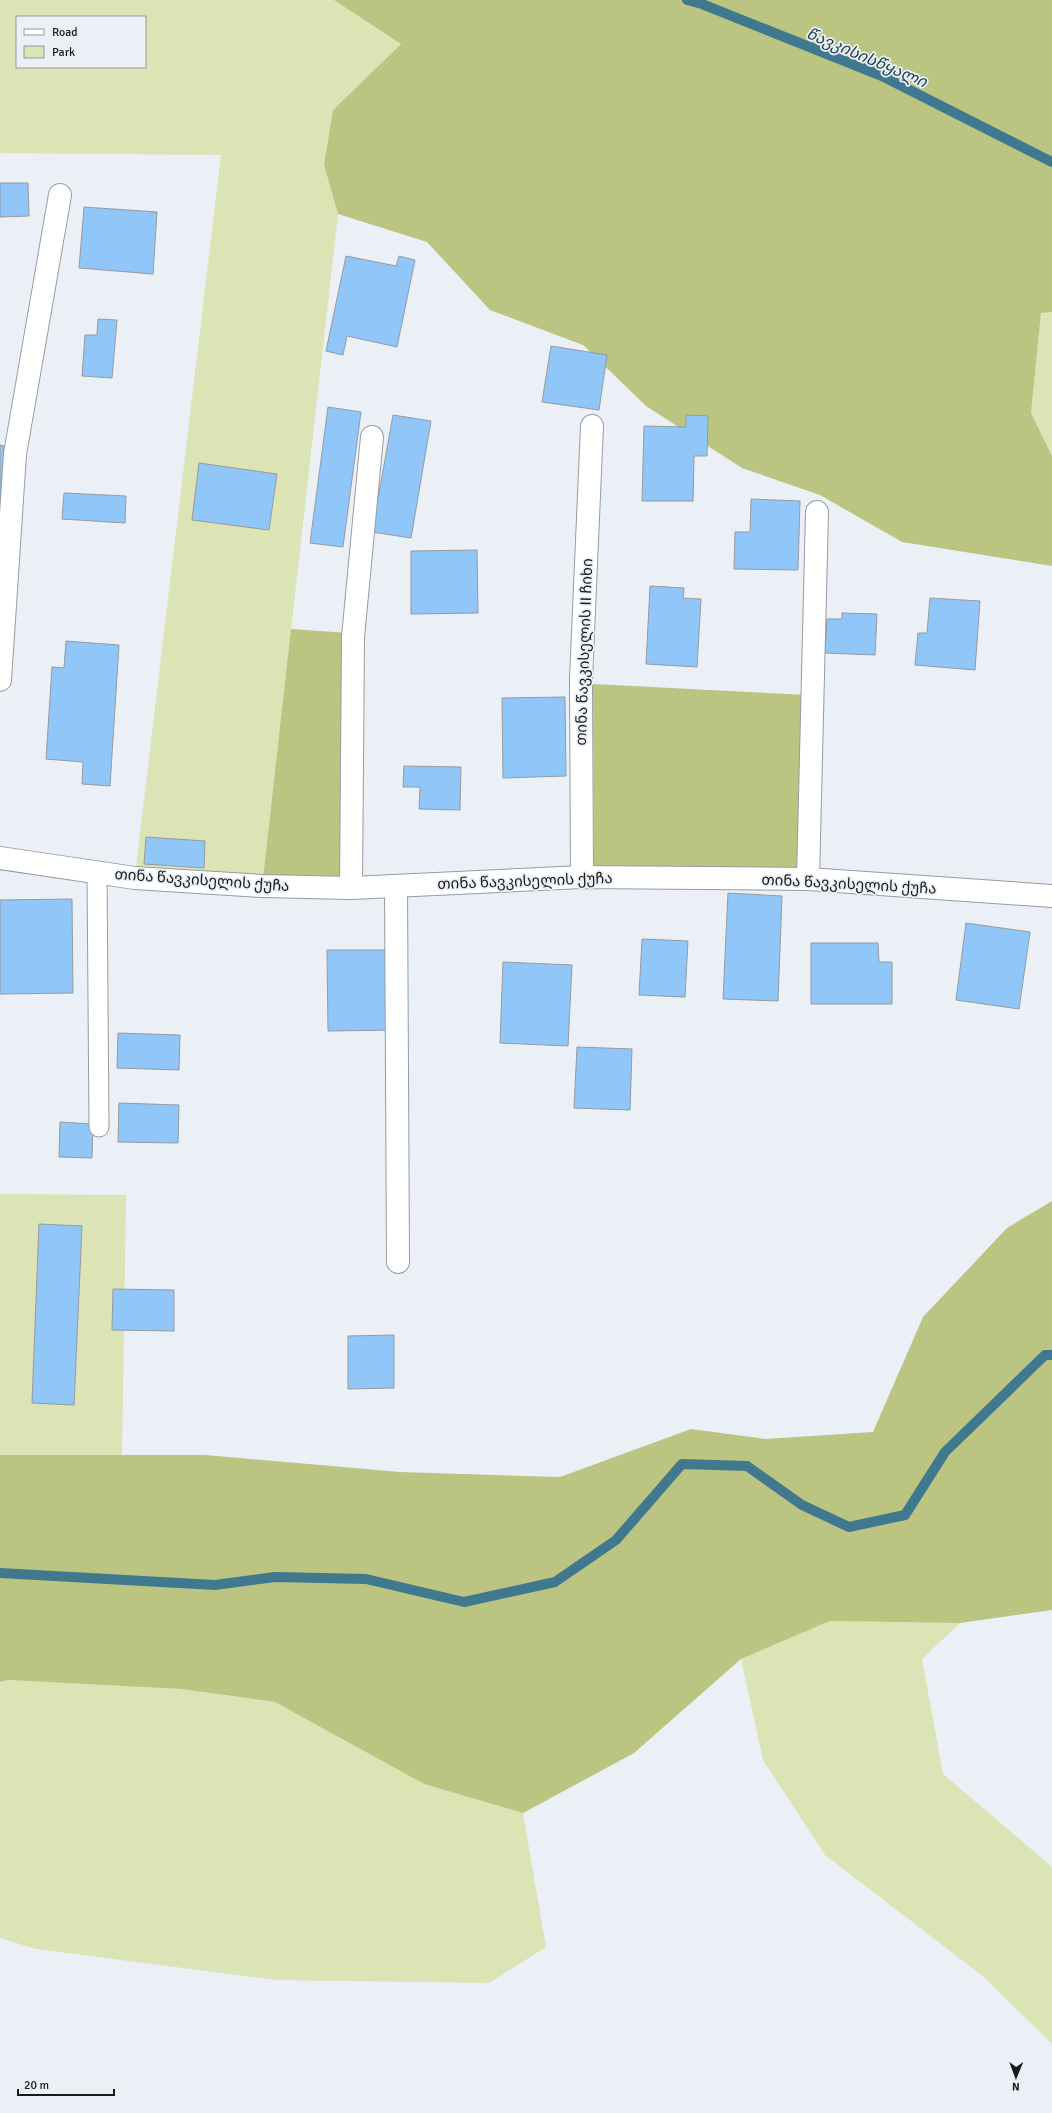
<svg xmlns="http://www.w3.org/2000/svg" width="1052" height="2113" viewBox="0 0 1052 2113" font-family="Signika,'Noto Sans Georgian',sans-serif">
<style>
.green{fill:#dce3b4;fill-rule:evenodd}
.forest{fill:#bbc480}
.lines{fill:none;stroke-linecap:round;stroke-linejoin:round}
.stream{stroke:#40798f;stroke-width:10}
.building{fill:#91c6f8;stroke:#959aa0}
.lane-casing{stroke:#969ca1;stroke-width:21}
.street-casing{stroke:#969ca1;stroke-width:24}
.lane{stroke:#fff;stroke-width:19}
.street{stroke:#fff;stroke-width:22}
.labels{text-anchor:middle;stroke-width:3.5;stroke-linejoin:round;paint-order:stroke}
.street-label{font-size:15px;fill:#181a1c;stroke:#eaf0f6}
.water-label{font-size:16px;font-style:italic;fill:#1c404e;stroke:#eaf0f6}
</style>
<rect width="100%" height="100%" fill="#eaf0f6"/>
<g class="green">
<path d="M0 0H334L401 44 333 110 324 165 338 214 263 878 136 867 221 155 0 153ZM17 17H145V67H17Z"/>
<polygon points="1041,312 1052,312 1052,456 1031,413"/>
<polygon points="0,1194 126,1195 122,1455 0,1455"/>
<polygon points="830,1621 960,1623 922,1659 943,1774 1052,1867 1052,2044 984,1977 825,1855 763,1760 741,1659"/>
<polygon points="8,1680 181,1689 275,1702 424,1784 523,1813 546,1947 489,1983 276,1980 36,1949 0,1938 0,1682"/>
</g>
<g class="forest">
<polygon points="334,0 1052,0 1052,312 1041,313 1031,413 1052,456 1052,566 902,542 820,495 742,468 646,406 583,345 490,310 427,242 338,214 324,165 333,110 401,44"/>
<polygon points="291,629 348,633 346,876 263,878"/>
<polygon points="593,684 807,695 802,868 594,866"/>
<polygon points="1052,1201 1052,1610 960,1623 830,1621 741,1659 634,1753 523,1813 424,1784 275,1702 181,1689 8,1680 0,1682 0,1455 205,1455 400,1472 560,1477 691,1429 765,1439 873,1432 923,1317 1007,1228"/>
</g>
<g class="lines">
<g class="stream">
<polyline points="687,0 702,4 882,76 1052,162"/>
<polyline points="0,1573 215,1585 275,1577 366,1579 464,1602 555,1582 616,1540 682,1464 747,1466 802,1505 849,1527 905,1515 945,1452 1045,1355 1052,1355"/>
</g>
</g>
<g class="building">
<polygon points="0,183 28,183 29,216 0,217"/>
<polygon points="84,207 157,212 153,274 79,268"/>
<polygon points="346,256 396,266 399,256 415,260 397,347 347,336 343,355 326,351"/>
<polygon points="98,319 117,320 112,378 82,376 85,335 97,335"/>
<polygon points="551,346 607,355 599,410 542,402"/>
<polygon points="328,407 361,412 343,547 310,543"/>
<polygon points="393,415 431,421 411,538 372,532"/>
<polygon points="686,415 708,416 707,456 694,456 693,501 642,501 644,426 686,427"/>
<polygon points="0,445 4,446 0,519"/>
<polygon points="199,463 277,474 269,530 192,520"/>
<polygon points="64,493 126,496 125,523 62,519"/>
<polygon points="751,499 800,501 798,570 734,569 735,532 750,532"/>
<polygon points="477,550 478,613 411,614 411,551"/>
<polygon points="650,586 684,588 683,598 701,599 697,667 646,664"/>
<polygon points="930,598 980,601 975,670 915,665 918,633 927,633"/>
<polygon points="842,613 877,614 875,655 825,653 827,619 842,619"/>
<polygon points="66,641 119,645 110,786 82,784 83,762 46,759 52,667 64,668"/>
<polygon points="565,697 566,776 503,778 502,698"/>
<polygon points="404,766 461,767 460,810 419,809 420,787 403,787"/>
<polygon points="146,837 205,841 204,868 144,864"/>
<polygon points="728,893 782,896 778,1001 723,999"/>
<polygon points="72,899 73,993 0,994 0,900"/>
<polygon points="966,923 1030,932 1019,1009 956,1000"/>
<polygon points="642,939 688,941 685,997 639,995"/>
<polygon points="811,943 878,943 879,962 892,962 892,1004 811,1004"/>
<polygon points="327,950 396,950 396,1030 328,1031"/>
<polygon points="503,962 572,965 568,1046 500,1043"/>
<polygon points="118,1033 180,1035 179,1070 117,1068"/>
<polygon points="577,1047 632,1049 630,1110 574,1108"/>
<polygon points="119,1103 179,1105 178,1143 118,1142"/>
<polygon points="60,1122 93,1124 92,1158 59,1157"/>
<polygon points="39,1224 82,1226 74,1405 32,1403"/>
<polygon points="113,1289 174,1290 174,1331 112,1330"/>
<polygon points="394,1335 394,1388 348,1389 348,1336"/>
</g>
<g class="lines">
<defs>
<polyline id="lane" points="97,873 99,1127"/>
<g id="street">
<polyline points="0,680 15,454 60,195"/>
<polyline points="0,858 135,878 262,886 351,888 582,877 808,879 1052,896"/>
<polyline points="582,877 581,679 592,426"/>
<polyline points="808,879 817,512"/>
<polyline points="396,886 398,1262"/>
<polyline points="351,888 353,637 372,437"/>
</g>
</defs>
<use href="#lane" class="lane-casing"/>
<use href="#street" class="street-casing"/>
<use href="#lane" class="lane"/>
<use href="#street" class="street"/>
</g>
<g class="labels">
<g class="street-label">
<text transform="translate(584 652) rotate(-88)" y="5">თინა წავკისელის II ჩიხი</text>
<text transform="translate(202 880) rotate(4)" y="5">თინა წავკისელის ქუჩა</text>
<text transform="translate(525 881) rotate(-2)" y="5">თინა წავკისელის ქუჩა</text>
<text transform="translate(849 884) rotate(3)" y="5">თინა წავკისელის ქუჩა</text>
</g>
<g class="water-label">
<text transform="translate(867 57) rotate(23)" y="6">წავკისისწყალი</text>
</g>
</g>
<rect x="16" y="16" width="130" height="52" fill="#eaf0f6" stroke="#969a9f"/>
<rect x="24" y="29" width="20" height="6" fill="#ffffff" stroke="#969a9f"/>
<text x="52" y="36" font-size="12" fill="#181a1c">Road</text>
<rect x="24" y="46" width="20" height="12" fill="#dce3b4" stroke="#969a9f"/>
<text x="52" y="56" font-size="12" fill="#181a1c">Park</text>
<g transform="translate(1016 2077) rotate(181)" stroke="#eaf0f6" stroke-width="3" paint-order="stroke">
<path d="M0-3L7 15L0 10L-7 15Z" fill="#181a1c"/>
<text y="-6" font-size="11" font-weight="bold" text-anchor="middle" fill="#181a1c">N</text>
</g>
<path d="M18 2089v6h96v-6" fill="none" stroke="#181a1c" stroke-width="2"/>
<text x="24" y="2089" font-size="12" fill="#181a1c" stroke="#eaf0f6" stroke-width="3" paint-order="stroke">20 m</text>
</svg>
